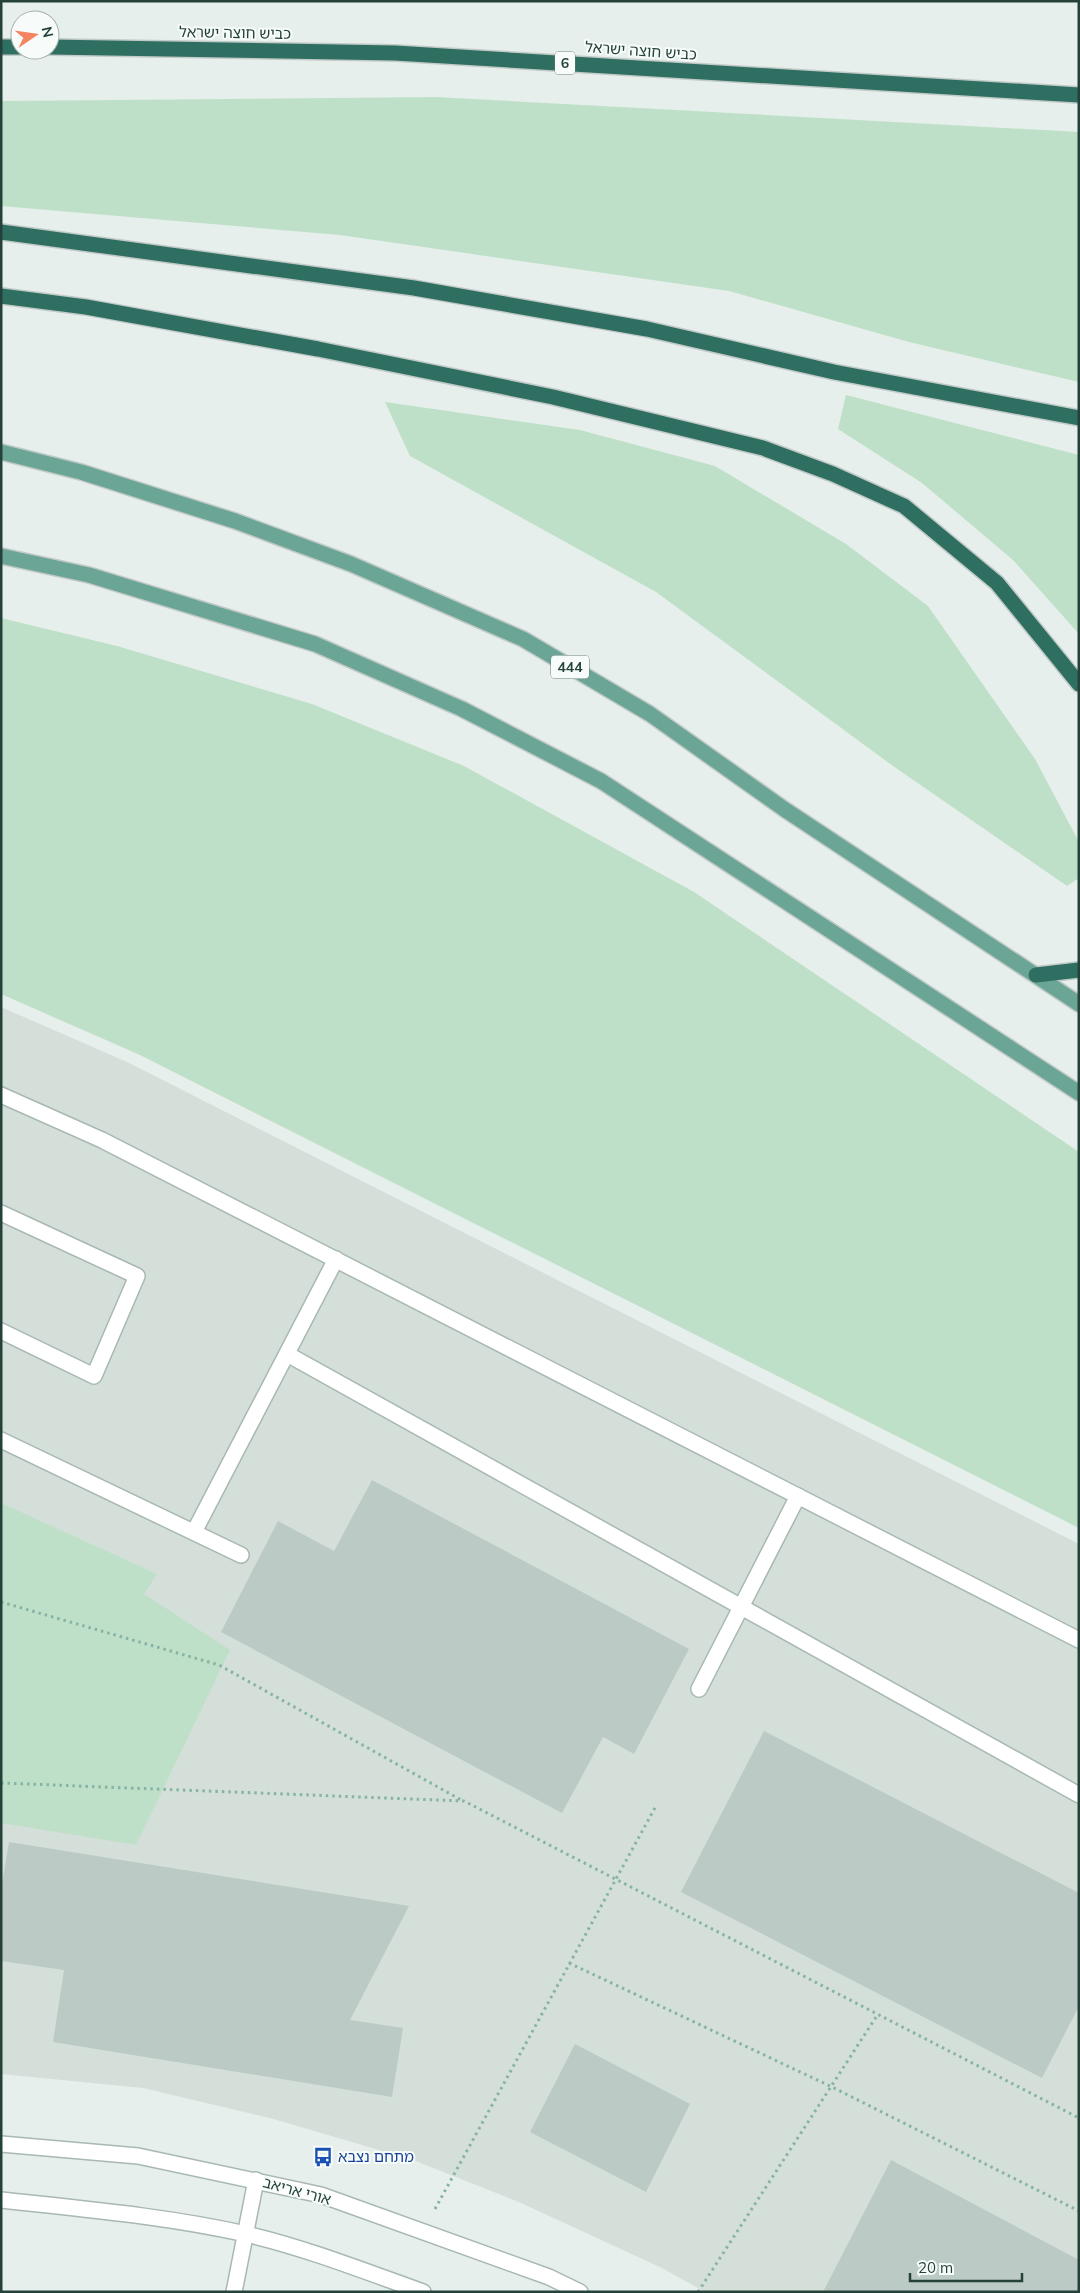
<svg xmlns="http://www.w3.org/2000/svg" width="1080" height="2293" viewBox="0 0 1080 2293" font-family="Mulish,'Noto Sans Hebrew',sans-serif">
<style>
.built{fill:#d4dfda}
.green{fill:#bfe0c8}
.building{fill:#bbcac4}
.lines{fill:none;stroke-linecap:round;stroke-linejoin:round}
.service-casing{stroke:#a8b8b2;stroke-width:18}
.minor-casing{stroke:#a8b8b2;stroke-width:18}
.primary-casing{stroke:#c2cac8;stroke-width:18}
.motorway-casing{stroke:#c2cac8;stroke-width:18}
.path{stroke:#86b3a5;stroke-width:3;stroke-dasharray:2.5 4;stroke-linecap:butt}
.service{stroke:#fff;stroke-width:15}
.minor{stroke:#fff;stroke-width:15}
.primary{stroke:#6aa596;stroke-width:15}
.motorway{stroke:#2f6f62;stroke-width:15}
.labels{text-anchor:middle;stroke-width:4;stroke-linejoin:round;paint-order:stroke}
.shield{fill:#f7fbf9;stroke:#637a73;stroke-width:1}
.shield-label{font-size:14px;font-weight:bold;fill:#24423a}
.street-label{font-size:15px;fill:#24423a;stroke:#f7fbf9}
.transit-label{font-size:15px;fill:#164399;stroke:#f7fbf9;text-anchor:start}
</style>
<rect width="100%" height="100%" fill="#e6efeb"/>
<polygon class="built" points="1,1007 127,1062 1079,1544 1079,2292 705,2292 662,2268 521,2203 413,2160 270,2118 143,2088 1,2074"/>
<g class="green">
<polygon points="436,97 1079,132 1079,382 909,342 729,291 340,235 1,206 1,101"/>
<polygon points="846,395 1079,455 1079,634 1013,560 922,483 838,429"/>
<polygon points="385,402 580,430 715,466 846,544 928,606 1035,759 1079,842 1079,878 1067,886 893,766 656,592 410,456"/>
<polygon points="1,618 117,646 312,704 464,766 694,892 1079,1152 1079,1528 140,1055 1,994"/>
<polygon points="1,1503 157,1574 144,1594 230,1650 136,1845 1,1823"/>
</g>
<g class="building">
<polygon points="372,1480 689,1649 634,1754 603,1737 562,1813 221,1632 278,1521 334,1551"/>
<polygon points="764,1731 1079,1893 1079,2006 1042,2078 681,1892"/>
<polygon points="9,1842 409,1906 350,2020 403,2028 392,2097 53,2042 64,1970 1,1961 1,1891"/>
<polygon points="575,2044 690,2104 646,2192 530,2132"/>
<polygon points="891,2160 1079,2260 1079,2292 823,2292"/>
</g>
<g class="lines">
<defs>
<g id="service">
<polyline points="1,1095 102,1140 1079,1640"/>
<polyline points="1,1213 137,1276 94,1376 1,1331"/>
<polyline points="287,1354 1079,1795"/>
<polyline points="1,1440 241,1555"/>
<polyline points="194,1532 336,1259"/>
<polyline points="699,1689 798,1496"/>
<polyline points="234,2292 256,2180"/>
</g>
<g id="minor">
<polyline points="1,2144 138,2156 321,2195 549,2277 580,2292"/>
<path d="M1 2200C83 2209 165 2216 246 2234 306 2248 364 2271 423 2292"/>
</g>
<g id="primary">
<polyline points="1,452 81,472 235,521 351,564 523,639 650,714 784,809 1079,1004"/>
<polyline points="1,556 89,575 315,644 462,709 601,781 1079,1093"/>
</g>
<g id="motorway">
<polyline points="1,47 20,47"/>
<polyline points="50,47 395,53 1079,95"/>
<polyline points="1,232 414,288 647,329 834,372 1079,418"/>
<polyline points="1,296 86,307 318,349 553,397 763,448 833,474 904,506 997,583 1079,684"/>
<polyline points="1036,975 1079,970"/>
</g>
</defs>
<use href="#service" class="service-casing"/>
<use href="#minor" class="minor-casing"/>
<use href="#primary" class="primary-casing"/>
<use href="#motorway" class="motorway-casing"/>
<g class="path">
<polyline points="1,1602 219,1665 463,1801"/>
<polyline points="1,1783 464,1801 1079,2118"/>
<polyline points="569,1963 830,2086 1079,2211"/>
<polyline points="435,2209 656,1806"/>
<polyline points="698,2292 878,2014"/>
</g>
<use href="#service" class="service"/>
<use href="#minor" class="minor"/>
<use href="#primary" class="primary"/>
<use href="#motorway" class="motorway"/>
</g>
<defs>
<symbol id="bus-bare" viewBox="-9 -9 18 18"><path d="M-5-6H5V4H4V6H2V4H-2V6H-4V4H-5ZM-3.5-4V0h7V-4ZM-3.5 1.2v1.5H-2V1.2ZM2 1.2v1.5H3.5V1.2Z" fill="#1a4fb4" stroke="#f7fbf9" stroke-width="2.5" paint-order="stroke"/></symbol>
</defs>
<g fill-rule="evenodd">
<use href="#bus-bare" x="309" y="2143" width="28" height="28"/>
</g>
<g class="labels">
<g class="shield">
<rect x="555" y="51.5" width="20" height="23" rx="4"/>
<rect x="551" y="655.5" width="38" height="23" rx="4"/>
</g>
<g class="shield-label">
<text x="565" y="68">6</text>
<text x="570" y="672">444</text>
</g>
<g class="street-label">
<text transform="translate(235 33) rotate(1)" y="5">כביש חוצה ישראל</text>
<text transform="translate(641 51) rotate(4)" y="5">כביש חוצה ישראל</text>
<text transform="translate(297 2191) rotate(15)" y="5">אורי אריאב</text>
</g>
<g class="transit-label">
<text x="338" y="2162">מתחם נצבא</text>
</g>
</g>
<rect width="1080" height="2293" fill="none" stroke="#24423a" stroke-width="5"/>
<g transform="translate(35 35) rotate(77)"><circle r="24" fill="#f7fbf9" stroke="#a3b1ad"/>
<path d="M0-4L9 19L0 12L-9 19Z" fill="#f4845f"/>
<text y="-8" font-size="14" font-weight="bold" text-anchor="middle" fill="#24423a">N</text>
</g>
<path d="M910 2273v8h112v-8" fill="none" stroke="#24423a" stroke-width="2.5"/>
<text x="918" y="2273" font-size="15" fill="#24423a" stroke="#f7fbf9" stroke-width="4" paint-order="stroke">20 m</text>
</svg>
